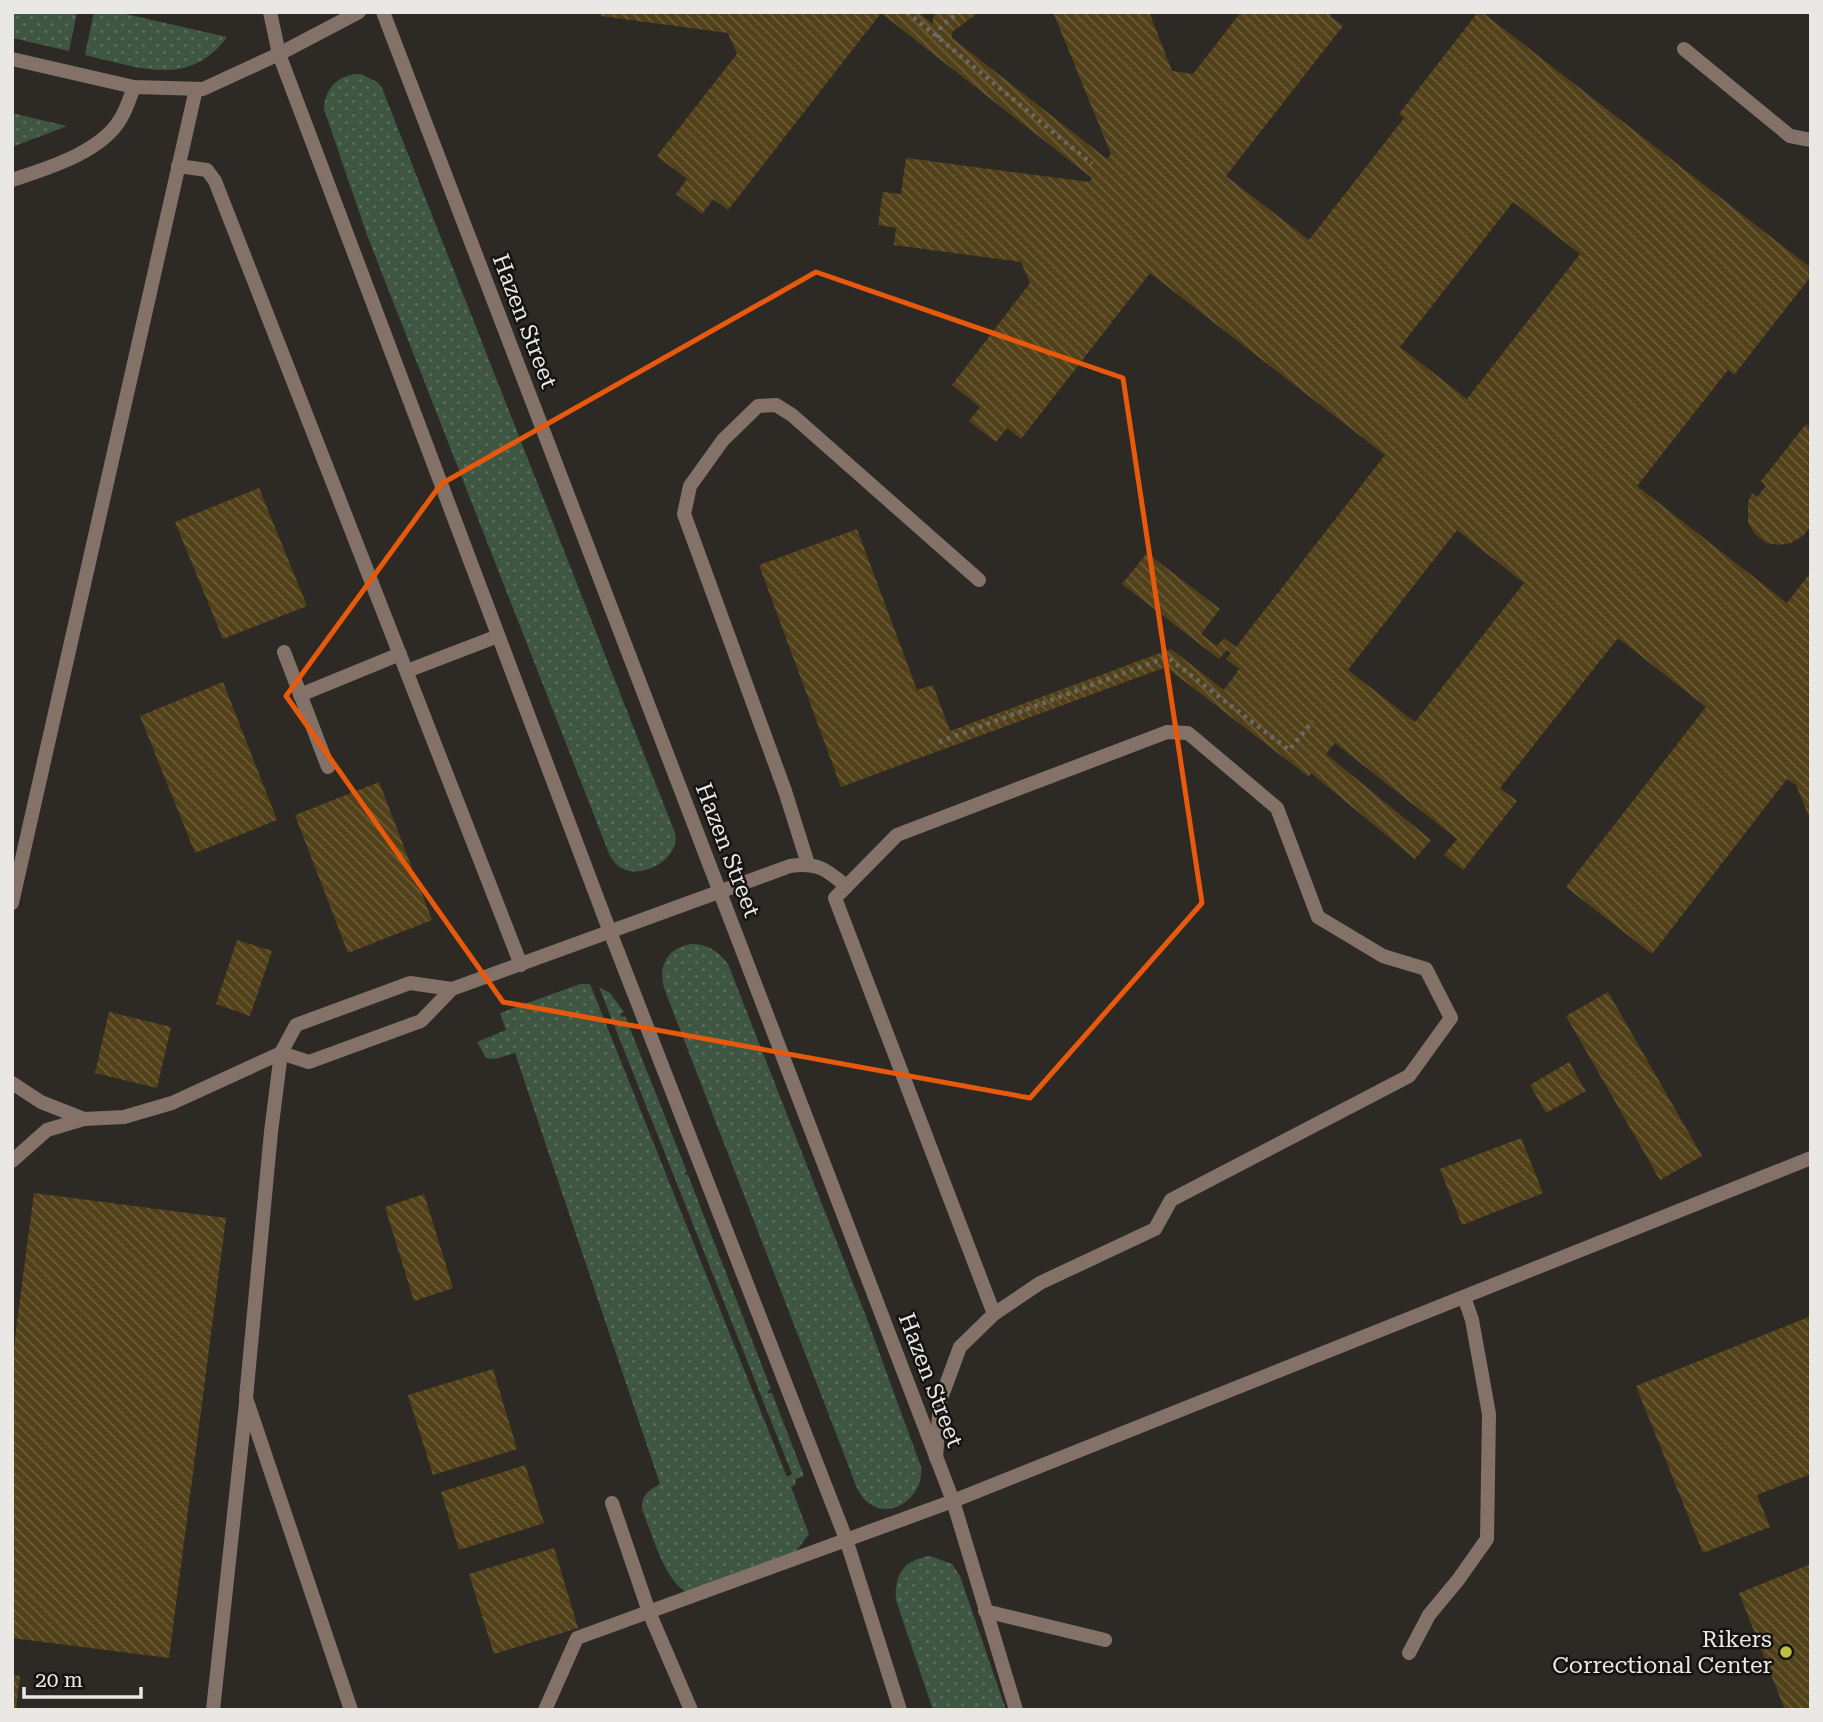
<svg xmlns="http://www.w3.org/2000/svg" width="1823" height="1722" viewBox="0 0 1823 1722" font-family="'Roboto Serif',serif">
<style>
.green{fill:url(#green-dots)}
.building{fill:url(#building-back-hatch);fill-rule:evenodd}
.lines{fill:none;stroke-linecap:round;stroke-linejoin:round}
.path{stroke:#6d6a66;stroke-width:4.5;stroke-dasharray:3.5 5;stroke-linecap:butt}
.service{stroke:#847269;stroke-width:14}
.minor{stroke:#847269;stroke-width:14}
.marked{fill:none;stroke:#e8590c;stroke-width:5;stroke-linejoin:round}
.poi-dot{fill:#bcc044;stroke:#141311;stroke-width:2.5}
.labels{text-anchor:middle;stroke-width:5;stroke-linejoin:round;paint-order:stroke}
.street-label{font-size:23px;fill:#eae8e5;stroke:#141311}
.poi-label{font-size:23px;fill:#eae8e5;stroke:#141311;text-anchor:end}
</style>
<defs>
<pattern id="green-dots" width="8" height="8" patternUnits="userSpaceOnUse" patternTransform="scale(1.75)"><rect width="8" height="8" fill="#3f5642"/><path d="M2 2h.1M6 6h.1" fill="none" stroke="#5b6e5d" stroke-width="1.8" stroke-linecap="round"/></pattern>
<pattern id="building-back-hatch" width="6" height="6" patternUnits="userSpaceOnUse" patternTransform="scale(1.75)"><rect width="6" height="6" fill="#524019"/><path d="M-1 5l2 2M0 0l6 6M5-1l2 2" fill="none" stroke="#6b5c3a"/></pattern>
</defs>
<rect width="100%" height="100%" fill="#2d2a25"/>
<g class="green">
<polygon points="12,12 77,12 69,51 12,38"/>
<path d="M94 12H117L227 37C189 89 138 67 85 55Z"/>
<path d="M361 74 377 82 382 88 675 833C681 859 641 880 621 868 616 865 613 860 610 856L367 235 324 109C325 87 339 74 361 74Z"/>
<polygon points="12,113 67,126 12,147"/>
<path d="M691 944C708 944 718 951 728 964L867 1319 921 1467C925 1495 890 1524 865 1500 859 1494 855 1484 852 1475L664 988C658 965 668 948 691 944Z"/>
<path d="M580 984H590L787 1477 792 1474 599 987 610 993 624 1012 620 1014 622 1017 625 1016 687 1172 684 1174 688 1175 771 1389 768 1391V1393H772L804 1476 795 1479 796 1484 791 1487 809 1534 797 1550 787 1556 687 1592C665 1583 651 1531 642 1509 641 1495 649 1490 660 1484L515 1053 495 1059 486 1058 477 1042 506 1030 500 1013Z"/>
<path d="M930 1556 952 1564 960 1576 1006 1710H933L896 1600C894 1574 904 1560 930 1556Z"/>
</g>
<g class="building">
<path d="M601 12H918L933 24V16L938 12H979L952 32V38L1107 159 1111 154 1053 12H1149L1172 71 1193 74 1241 12H1332L1330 16 1343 26 1226 176 1309 240 1404 118 1399 114 1478 12H1482L1811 268V276L1734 375 1728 370 1637 486 1787 603 1811 572V821L1796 785 1787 779 1652 954 1566 887 1706 707 1618 638 1500 788 1517 801 1463 870 1444 855 1457 839 1335 743 1326 754 1431 840 1415 859 1311 773 1309 777 1166 667 841 787 759 565 857 529 917 690 933 685 950 731 1171 649 1224 690 1239 669 1226 659 1231 653 1227 650 1219 659 1122 584 1147 553 1220 609 1201 634 1217 646 1224 638 1236 647 1385 455 1150 273 1021 439 1007 428 996 442 969 421 980 407 952 385 1030 283 1021 262 894 245 896 228 878 225 883 192 901 194 906 158 1089 182 1092 178 881 13 728 210 713 199 702 214 676 194 687 179 657 156 737 54 728 33 601 16ZM1513 202 1580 254 1467 399 1400 347ZM1457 530 1524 583 1415 722 1348 670Z"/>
<polygon points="1806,424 1811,428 1811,526 1803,536 1791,543 1778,545 1767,543 1756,535 1748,523 1748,502 1752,493 1757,497 1766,486 1761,481"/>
<polygon points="259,488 307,606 223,639 175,522"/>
<polygon points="223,682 277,820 195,853 140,716"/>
<polygon points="379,782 432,920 348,953 295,815"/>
<polygon points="237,940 272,951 250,1016 216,1004"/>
<polygon points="1608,992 1702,1156 1660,1180 1566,1016"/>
<polygon points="109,1012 171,1027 157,1088 95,1073"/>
<polygon points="1569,1062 1586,1091 1546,1113 1530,1085"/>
<polygon points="1521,1138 1543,1193 1462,1225 1440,1169"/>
<polygon points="34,1193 226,1218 169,1658 12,1638 12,1361"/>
<polygon points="424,1194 453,1288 414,1301 385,1207"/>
<polygon points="1811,1316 1811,1474 1757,1495 1770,1527 1703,1553 1636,1386"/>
<polygon points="493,1369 517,1449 433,1475 408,1395"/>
<polygon points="525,1465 544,1523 459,1550 441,1492"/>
<polygon points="554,1548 578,1628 494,1654 469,1574"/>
<polygon points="1811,1564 1811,1710 1785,1710 1739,1593"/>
<polygon points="12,1675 20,1676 16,1710 12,1710"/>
</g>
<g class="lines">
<g class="path">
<polyline points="907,12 1092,164"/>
<polyline points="938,38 941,26 960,12"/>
<polyline points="939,742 1167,657 1289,750 1313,721"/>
</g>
<g class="service">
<polyline points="1684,49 1790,136 1811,140"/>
<polyline points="12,59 134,87 203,89 279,54 359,12"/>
<polyline points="178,166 207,170 215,181 521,965"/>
<path d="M12 180C48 168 102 152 121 118 127 108 130 97 134 87"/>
<polyline points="284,652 328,767"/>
<polyline points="407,671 498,636"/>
<polyline points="300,695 400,654"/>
<polyline points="808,864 785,791 684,514 690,486 723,440 758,406 776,405 792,415 979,580"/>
<polyline points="12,903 196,89"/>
<path d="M452 989 410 983 296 1025 281 1053 309 1062 421 1021 452 989 790 866C817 862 826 869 846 886"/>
<polyline points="281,1053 271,1132 246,1398 351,1710"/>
<polyline points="12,1083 41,1102 84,1119"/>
<polyline points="12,1161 47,1130 84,1119 124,1117 172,1103 281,1053"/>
<polyline points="936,1458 940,1401 960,1347 994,1314 835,898 897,835 1167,732 1188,733 1277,808 1318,917 1383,956 1426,969 1451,1018 1409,1076 1171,1200 1155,1229 1040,1283 994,1314"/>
<polyline points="612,1503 649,1612 691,1710"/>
<polyline points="985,1611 1105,1640"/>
<polyline points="1409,1653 1429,1615 1458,1580 1487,1539 1489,1414 1472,1320 1464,1297"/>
<polyline points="213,1710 246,1403"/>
<polyline points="545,1710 577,1638 953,1501 1811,1158"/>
</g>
<g class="minor">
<polyline points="270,12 279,54 607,924 846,1539 900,1710"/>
<polyline points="383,12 953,1501 1016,1710"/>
</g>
</g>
<path class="marked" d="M816 272 1123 378 1202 903 1030 1098 503 1002 286 696 441 484Z"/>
<circle class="poi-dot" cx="1786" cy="1652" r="7"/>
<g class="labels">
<g class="street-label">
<text transform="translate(525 321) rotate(69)" y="8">Hazen Street</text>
<text transform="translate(728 850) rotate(69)" y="8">Hazen Street</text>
<text transform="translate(931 1380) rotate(69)" y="8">Hazen Street</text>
</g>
<g class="poi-label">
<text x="1772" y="1647">Rikers<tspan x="1772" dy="26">Correctional Center</tspan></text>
</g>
</g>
<rect width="1823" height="1722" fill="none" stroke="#eae8e5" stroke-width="28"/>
<path d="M24 1687v10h117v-10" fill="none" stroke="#eae8e5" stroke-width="3.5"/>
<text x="35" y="1687" font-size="21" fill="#eae8e5" stroke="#141311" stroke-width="5" paint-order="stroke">20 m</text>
</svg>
